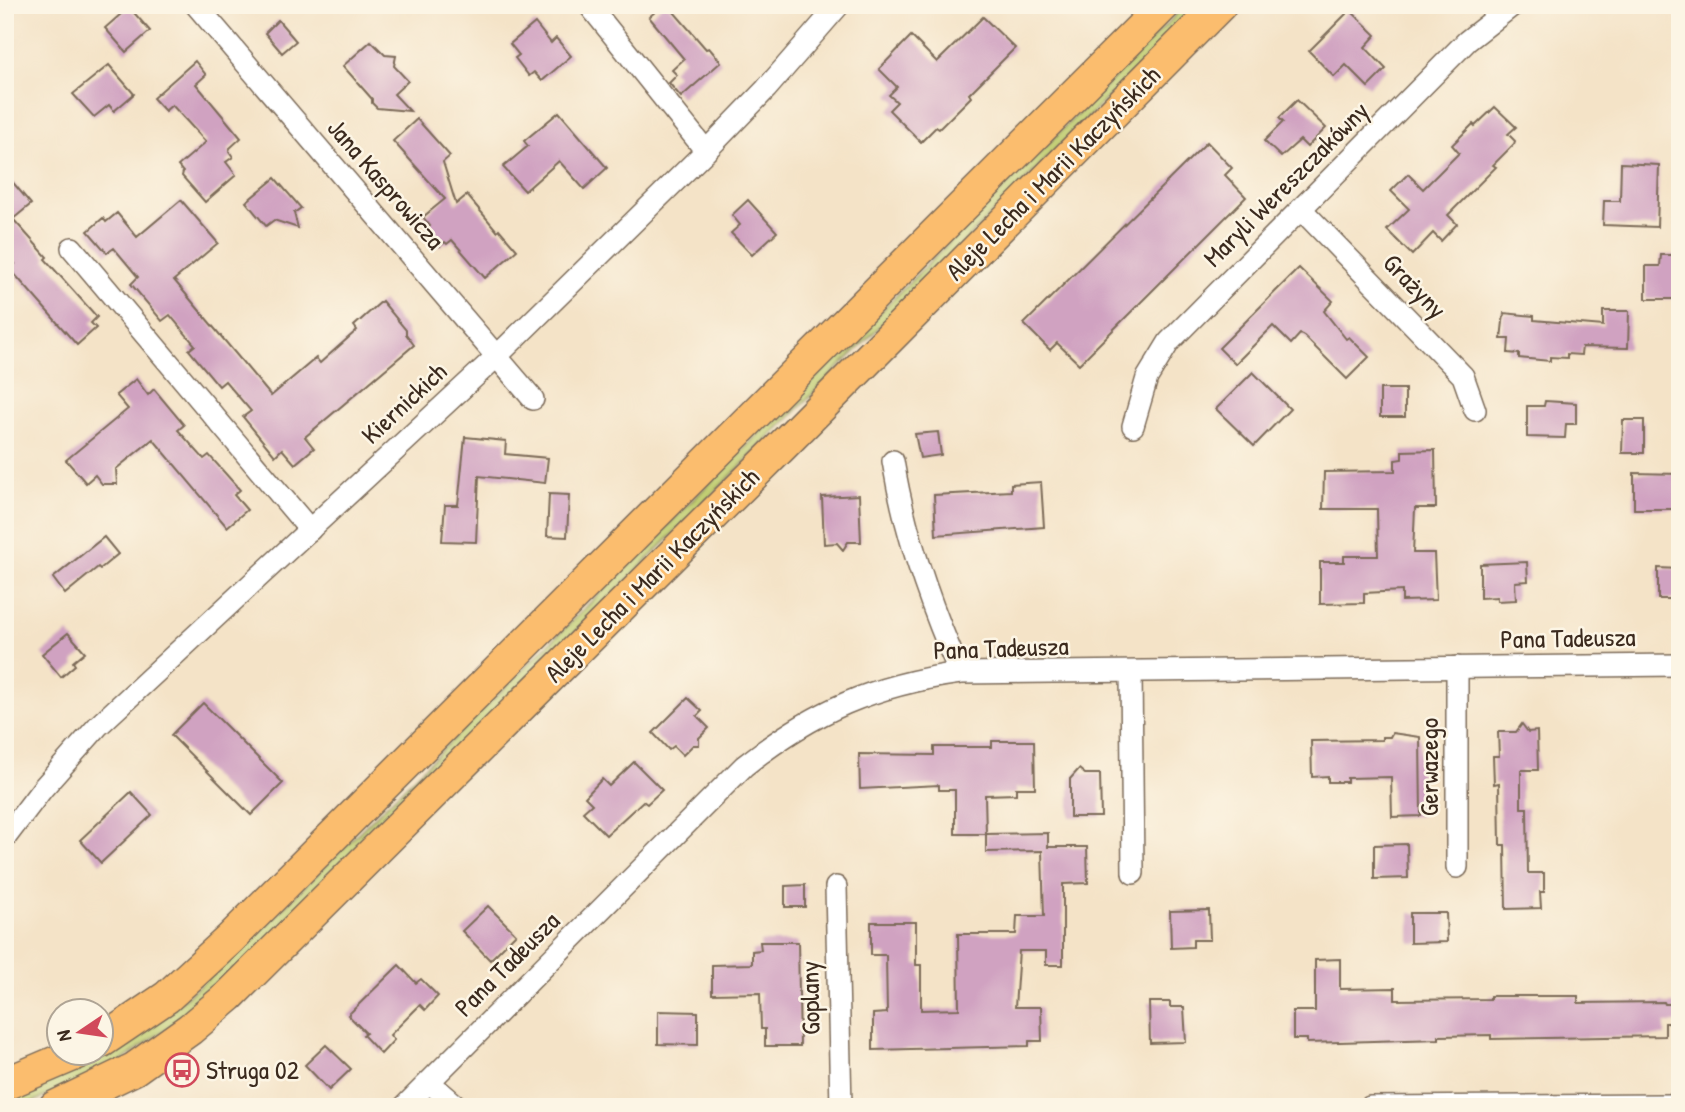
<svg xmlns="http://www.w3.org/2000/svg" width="1685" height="1112" viewBox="0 0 1685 1112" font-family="'Patrick Hand',sans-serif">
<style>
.green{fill:#c0cd6f;stroke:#7e7c46;stroke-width:2}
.building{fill:#d0a2c1}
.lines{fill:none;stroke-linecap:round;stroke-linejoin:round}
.minor-casing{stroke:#7c6b59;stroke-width:24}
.primary-casing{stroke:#7c6b59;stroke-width:35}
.minor{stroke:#fff;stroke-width:21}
.primary{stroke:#fbbd6e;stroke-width:32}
.labels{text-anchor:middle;stroke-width:5;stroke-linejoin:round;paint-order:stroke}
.street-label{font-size:26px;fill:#3b2a1e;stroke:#fcf5e5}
.poi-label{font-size:26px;fill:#3b2a1e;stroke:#fcf5e5;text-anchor:start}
</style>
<rect width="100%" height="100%" fill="#fcf5e5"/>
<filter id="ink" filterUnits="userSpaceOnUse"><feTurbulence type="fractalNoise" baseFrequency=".0143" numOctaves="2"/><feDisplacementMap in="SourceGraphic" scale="14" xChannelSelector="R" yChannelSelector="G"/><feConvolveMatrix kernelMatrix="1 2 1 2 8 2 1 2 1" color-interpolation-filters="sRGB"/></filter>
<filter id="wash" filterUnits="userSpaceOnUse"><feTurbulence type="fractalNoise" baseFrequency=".00686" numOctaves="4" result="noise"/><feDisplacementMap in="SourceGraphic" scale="28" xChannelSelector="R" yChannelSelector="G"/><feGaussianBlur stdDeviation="1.57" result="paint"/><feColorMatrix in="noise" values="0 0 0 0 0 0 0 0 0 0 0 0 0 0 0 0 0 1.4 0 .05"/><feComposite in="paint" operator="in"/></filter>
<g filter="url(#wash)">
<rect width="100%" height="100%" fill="#f4e3c7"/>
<polygon class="green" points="1186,5 1200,5 256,953 193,1009 119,1063 29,1104 5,1107 5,1099 87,1066 127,1043 160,1019 234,956 563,630"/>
<g id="blocks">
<g class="building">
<polygon points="663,5 668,5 706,49 709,48 721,62 681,97 669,83 677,75 672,70 684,59 649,17"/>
<polygon points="129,7 150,31 126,52 105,28"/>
<polygon points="1350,10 1376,35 1365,47 1386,69 1368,87 1346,65 1334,77 1309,51"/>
<polygon points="983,17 1015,48 969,94 971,97 939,129 936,127 921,142 889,110 897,102 889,95 897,87 879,69 911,36 937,62"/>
<polygon points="278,20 296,41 282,53 265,33"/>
<polygon points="535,23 551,43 556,38 571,56 542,81 534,72 529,76 515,58 519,55 510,44"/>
<polygon points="371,41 385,55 396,56 394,66 408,81 394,94 410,111 377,108 372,103 372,99 343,66"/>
<polygon points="195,61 206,75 196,84 241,138 230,148 229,151 233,157 226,162 236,175 205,202 182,176 183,172 178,166 206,142 172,105 165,111 153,98"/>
<polygon points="109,65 134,94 114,111 109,105 94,117 73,94"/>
<polygon points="1297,100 1326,128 1307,147 1300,140 1281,157 1264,141 1283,122 1279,118"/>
<polygon points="1495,107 1516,127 1508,134 1515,141 1514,144 1493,165 1496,167 1448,215 1457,224 1441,241 1433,233 1412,255 1387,230 1409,209 1391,191 1408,174 1423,189 1459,153 1452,145 1473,124 1475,126"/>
<polygon points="559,112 607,168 584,189 559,161 525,191 503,167 528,146 524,141"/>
<polygon points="417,119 450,156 443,162 456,204 467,195 497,231 499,229 517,250 485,278 452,240 447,244 445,242 440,246 426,230 430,226 423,217 445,199 393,141"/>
<polygon points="1207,142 1232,168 1225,175 1246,197 1079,364 1057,343 1050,350 1024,324"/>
<polygon points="1621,163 1659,165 1657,227 1603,225 1604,201 1620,201"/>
<polygon points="5,173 31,204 13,219 47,257 45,259 97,317 91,323 96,328 77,345 10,269 15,264 5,253"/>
<polygon points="275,178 301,208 294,213 298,228 274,220 266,226 246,202"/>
<polygon points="181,200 218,243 174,280 271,396 316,358 320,363 357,330 354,326 382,301 406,330 406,334 414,345 305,437 314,448 295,464 282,449 275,456 243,417 251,411 225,381 219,386 189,350 195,345 170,315 162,321 131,284 138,277 114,248 107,253 88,231 103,218 106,222 117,213 137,237"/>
<polygon points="748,200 777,232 752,255 731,233 740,225 732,215"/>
<polygon points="1661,255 1680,255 1680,299 1646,299 1646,266 1660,266"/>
<polygon points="1299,268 1333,301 1324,311 1346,339 1349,337 1369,357 1347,379 1304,336 1300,334 1291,344 1273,326 1235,364 1219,348"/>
<polygon points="1603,311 1629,311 1628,348 1582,347 1581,355 1567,354 1567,358 1550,357 1550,361 1519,358 1519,354 1508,353 1509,339 1501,339 1504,313 1534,316 1534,320 1603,326"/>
<polygon points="1253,372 1290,409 1254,446 1216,409"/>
<polygon points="136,379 148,395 154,389 184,425 178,430 204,459 209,455 240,490 234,495 247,510 227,527 153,439 116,469 117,484 102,484 95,475 86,483 66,460 128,409 116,395"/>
<rect x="1380" y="389" width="25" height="28"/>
<polygon points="1545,401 1576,403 1576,424 1566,424 1565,438 1527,437 1527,406 1544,406"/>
<polygon points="1623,420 1644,420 1644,453 1622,453"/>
<polygon points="938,432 941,455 920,458 915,434"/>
<polygon points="465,437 506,441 505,454 548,458 545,483 479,476 476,542 442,541 445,505 458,505"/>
<polygon points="1435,450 1436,508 1415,508 1413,553 1434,553 1436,600 1402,601 1402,591 1364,593 1364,603 1320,604 1320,562 1344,562 1344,556 1378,556 1377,509 1323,509 1324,472 1395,471 1395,460 1402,459 1402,451"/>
<polygon points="1634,473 1680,474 1680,509 1634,509"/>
<polygon points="1041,482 1044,527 936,535 934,495 1011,491 1011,484"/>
<polygon points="549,494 569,495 567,537 547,536"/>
<polygon points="859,495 861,542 848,542 843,550 837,543 824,544 822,497"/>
<polygon points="104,537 118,554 100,569 98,567 65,594 53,578"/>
<polygon points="1527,562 1528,581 1515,582 1516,600 1497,601 1497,597 1480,598 1480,564"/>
<polygon points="1658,568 1680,569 1680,599 1658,599"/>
<polygon points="68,633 85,652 73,662 75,665 61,677 42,654"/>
<polygon points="688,698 702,711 697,716 709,728 699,738 699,745 693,745 683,755 674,746 669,750 653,733"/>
<polygon points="203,703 283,783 251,815 171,735"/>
<polygon points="1522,724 1528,732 1537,731 1538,770 1521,770 1521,808 1527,808 1528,873 1544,873 1544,892 1540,892 1541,908 1506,909 1505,845 1500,845 1499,783 1494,784 1493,756 1499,756 1498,732 1516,732"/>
<polygon points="1392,733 1420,737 1421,816 1392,817 1391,777 1347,778 1347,782 1328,782 1328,776 1312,777 1311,741 1382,740 1382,737 1390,737"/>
<polygon points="992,741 1034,741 1035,788 1016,788 1016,794 985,795 986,834 955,834 955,790 939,790 939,785 860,789 859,754 934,755 934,747 992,747"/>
<polygon points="634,762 662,790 647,804 643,801 606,835 583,812 592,804 585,797 602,779 609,786"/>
<polygon points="1079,769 1085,774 1100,774 1101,817 1070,817 1070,779"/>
<polygon points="131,792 152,815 101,863 80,840"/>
<polygon points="1048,833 1048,847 1087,847 1088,883 1063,884 1063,965 1046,965 1046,951 1019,951 1015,1007 1041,1007 1042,1041 1029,1041 1029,1046 873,1050 873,1014 887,1013 886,955 871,955 871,922 916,922 916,965 921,965 921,1010 959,1009 958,934 1016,934 1017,916 1044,916 1042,851 986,852 986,834"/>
<polygon points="1407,844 1408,878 1374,879 1374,845"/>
<polygon points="805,885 805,907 785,907 785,886"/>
<polygon points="488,906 516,934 490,960 462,931"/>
<polygon points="1209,910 1210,940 1193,940 1193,947 1171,948 1170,911"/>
<polygon points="1410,913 1446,913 1447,942 1410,943"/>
<polygon points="760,942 798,942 800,1046 765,1046 765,1029 761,1029 760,993 712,994 712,965 752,964 752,951 761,950"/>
<polygon points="1340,959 1340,989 1395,988 1395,1000 1490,999 1490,996 1578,996 1578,1003 1664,1002 1665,1004 1680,1004 1680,1023 1665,1023 1665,1036 1491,1039 1491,1035 1439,1036 1439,1039 1307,1043 1307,1039 1293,1039 1293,1011 1315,1011 1315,960"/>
<polygon points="399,965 416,983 421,979 438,996 425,1010 420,1005 390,1035 394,1040 381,1054 363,1035 366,1033 348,1015"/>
<polygon points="1149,1002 1170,1002 1170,1007 1184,1007 1186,1042 1150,1043"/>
<polygon points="658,1011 698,1012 698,1045 658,1044"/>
<polygon points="326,1045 351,1069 329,1090 305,1065"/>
</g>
</g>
</g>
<g filter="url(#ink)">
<use href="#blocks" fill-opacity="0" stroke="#7c6b59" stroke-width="2"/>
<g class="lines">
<defs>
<g id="minor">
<polyline points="196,5 533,399"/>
<polyline points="589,5 706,151"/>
<polyline points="1301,209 1463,376 1475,410"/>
<polyline points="72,248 310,530"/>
<polyline points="1133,426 1147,378 1169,342 1467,41 1513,5"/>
<path d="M893 461C905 535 930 605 960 673"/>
<polyline points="1457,667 1457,867"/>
<polyline points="1131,672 1133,873"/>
<polyline points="5,838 43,788 98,726 497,356 706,151 766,89 839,5"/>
<polyline points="836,887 841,1107"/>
<polyline points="429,1082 458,1107"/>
<path d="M404 1107 744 766C814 711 873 685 960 673L1680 665"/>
<polyline points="1370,1107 1671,1105 1673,1107"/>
</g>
<g id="primary">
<polyline points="102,1041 167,997 230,939 1164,5"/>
<polyline points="5,1084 80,1052"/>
<polyline points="55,1107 134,1069 190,1029 229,996 782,446 1220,5"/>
</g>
</defs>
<use href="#minor" class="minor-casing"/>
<use href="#primary" class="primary-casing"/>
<use href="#minor" class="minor"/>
<use href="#primary" class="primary"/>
</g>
</g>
<defs>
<symbol id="bus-ring" viewBox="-11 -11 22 22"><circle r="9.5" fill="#fcf5e5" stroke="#d1495b" stroke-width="1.5"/><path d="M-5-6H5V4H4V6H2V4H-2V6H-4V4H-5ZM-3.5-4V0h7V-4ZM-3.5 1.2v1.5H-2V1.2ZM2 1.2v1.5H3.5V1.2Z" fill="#d1495b"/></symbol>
</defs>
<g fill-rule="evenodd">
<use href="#bus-ring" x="163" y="1051" width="38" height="38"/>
</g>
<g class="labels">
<g class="street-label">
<text transform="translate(1053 173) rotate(-45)" y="9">Aleje Lecha i Marii Kaczyńskich</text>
<text transform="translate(386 184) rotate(49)" y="9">Jana Kasprowicza</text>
<text transform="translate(1286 184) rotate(-45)" y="9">Maryli Wereszczakówny</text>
<text transform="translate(1415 286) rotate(46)" y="9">Grażyny</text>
<text transform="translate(404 403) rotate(-43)" y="9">Kiernickich</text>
<text transform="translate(652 575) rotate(-45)" y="9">Aleje Lecha i Marii Kaczyńskich</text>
<text transform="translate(1568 638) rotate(-1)" y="9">Pana Tadeusza</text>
<text transform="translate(1001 648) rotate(-2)" y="9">Pana Tadeusza</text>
<text transform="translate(1429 767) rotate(-90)" y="9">Gerwazego</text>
<text transform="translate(507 964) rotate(-45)" y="9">Pana Tadeusza</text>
<text transform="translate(810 998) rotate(-91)" y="9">Goplany</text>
</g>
<g class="poi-label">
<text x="206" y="1079">Struga 02</text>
</g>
</g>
<rect width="1685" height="1112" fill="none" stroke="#fcf5e5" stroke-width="28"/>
<g transform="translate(80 1032) rotate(257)"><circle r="33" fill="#fcf5e5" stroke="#afa495" stroke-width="2"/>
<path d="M0-5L12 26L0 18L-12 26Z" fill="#d1495b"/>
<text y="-10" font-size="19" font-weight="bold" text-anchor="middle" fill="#3b2a1e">N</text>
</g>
</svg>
